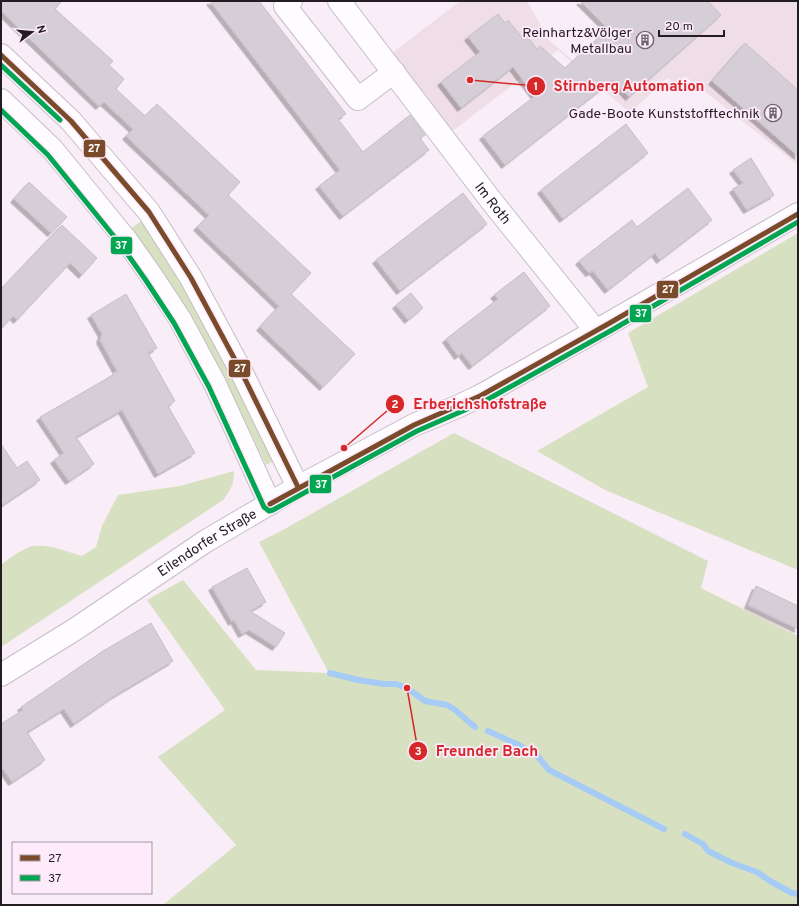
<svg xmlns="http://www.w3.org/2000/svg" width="799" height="906" viewBox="0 0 799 906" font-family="Overpass,sans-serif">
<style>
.commercial{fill:#f0dee6}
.green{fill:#d7e0c0}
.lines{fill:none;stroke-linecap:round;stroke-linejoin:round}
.stream{stroke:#a6ccf6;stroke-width:6}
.building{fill:#d6ced6;stroke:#c6bfc6;filter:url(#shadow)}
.minor-casing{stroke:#c5bec5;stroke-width:24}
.minor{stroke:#fefcfe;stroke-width:22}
.bus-1-casing{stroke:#fdeafb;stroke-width:8}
.bus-2-casing{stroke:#fdeafb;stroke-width:8}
.bus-1{stroke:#7a4b2a;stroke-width:5}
.bus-2{stroke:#00a651;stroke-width:5}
.labels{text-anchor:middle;stroke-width:3.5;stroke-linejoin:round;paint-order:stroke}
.poi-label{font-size:14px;fill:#231d23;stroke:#fdeafb;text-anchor:end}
.street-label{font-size:14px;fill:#231d23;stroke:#fdeafb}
.leader{fill:none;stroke:#d62828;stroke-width:1.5}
.callout-dot{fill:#d62828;stroke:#fdeafb;stroke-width:1.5}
.mark-label{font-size:12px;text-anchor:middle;font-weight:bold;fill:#fff}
.callout-label{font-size:15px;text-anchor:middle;font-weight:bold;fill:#d62828;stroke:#fdeafb;stroke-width:3.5;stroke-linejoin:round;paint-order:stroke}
.line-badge{stroke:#fdeafb;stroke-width:1.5}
.badge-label{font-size:11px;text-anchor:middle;font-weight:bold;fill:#fff}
</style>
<defs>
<filter id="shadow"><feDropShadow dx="-3.5" dy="3.5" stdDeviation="0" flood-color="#0004"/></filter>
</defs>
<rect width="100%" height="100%" fill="#f9eef8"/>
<polygon class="commercial" points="460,1 527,1 549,40 573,61 638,1 798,1 798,165 685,76 675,84 667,78 630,113 558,50 450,133 391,54"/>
<g class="green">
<polygon points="141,221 179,278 206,322 274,461 266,465 225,380 197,326 128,231"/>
<polygon points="798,233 798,570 605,490 537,451 648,387 628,333"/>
<polygon points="454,433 708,561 701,588 798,636 798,905 163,905 236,845 158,757 225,710 147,600 183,580 256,670 329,673 259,542 281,531"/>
<path d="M234 471C234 484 231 490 223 500L1 647V565C7 560 25 547 33 546 49 544 66 551 82 556L96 547 102 526 118 495 180 486Z"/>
</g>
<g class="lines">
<g class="stream">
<polyline points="330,673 358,680 384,684 396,684 407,688 425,701 447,705 454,709 475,727"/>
<polyline points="488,731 519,745 527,750 535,753 549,770 664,829"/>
<polyline points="685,834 703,844 708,851 732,863 757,872 770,881 792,893 798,894"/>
</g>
</g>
<g class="building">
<polygon points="1,1 62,1 55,9 113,61 109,65 124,79 116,89 145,116 157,104 240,182 228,195 311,273 291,294 355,354 323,387 260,327 279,306 197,227 209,215 126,136 133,129 104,102 99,106 1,11"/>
<polygon points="210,1 259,1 346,114 338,119 363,152 410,115 425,135 420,138 429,150 343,216 319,186 340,170"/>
<polygon points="580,1 708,1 721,15 629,97 613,80 505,165 483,136 535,96 513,67 461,108 441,82 480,52 468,37 498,14 505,23 508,20 523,39 527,36 537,49 540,46 565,68 608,29"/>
<polygon points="745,43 798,90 798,156 712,81"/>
<polygon points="626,124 648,153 563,219 541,190"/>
<polygon points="751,158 774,195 747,210 733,189 743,183 733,170"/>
<polygon points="29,182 67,217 51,233 14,199"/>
<polygon points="688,188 712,220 660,260 655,253 608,290 593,271 589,273 579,261 632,220 637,227"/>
<polygon points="463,193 487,224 400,291 376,260"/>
<polygon points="62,225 97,258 82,275 70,263 17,320 13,316 1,329 1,289"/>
<polygon points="524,272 550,306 472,366 462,353 458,356 446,339 498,299 494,295"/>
<polygon points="411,293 423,308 408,320 396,305"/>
<polygon points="126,294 157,348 148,353 175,401 168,406 195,453 158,474 122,410 76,437 94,464 69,481 54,460 64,453 40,417 113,375 112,374 117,371 100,340 102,334 91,315"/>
<polygon points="1,444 17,468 27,461 40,480 1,506"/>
<polygon points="247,568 266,602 250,611 285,633 276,647 249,630 242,634 234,620 232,622 212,587"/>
<polygon points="756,586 798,606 798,629 748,605"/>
<polygon points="151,623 173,661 114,696 74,724 64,709 27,732 45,760 12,782 1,766 1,724 23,710 21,707 103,651"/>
</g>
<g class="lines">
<defs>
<g id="minor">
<polyline points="291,1 285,6 358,99 394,72"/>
<path id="s1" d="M339 1 493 203 596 331"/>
<polyline points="1,55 71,121 149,212 191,278 241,371 298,487"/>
<polyline points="1,100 53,150 127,241 151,275 180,319 215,384 270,504"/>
<path id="s2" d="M1 675 74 630 206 541 298 487 414 425 459 406 480 396 608 324 798 214"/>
</g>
</defs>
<use href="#minor" class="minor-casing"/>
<use href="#minor" class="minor"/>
<defs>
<g id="bus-1">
<polyline points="1,55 71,121 149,212 191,278 241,371 298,487"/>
<polyline points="270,504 414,425 480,396 608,324 798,214"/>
</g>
<g id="bus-2">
<polyline points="1,65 60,120"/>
<polyline points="1,110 48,155 121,245 145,279 174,323 209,387 264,507 269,511 273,510 417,431 483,402 612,330 798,222"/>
</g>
</defs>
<use href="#bus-1" class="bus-1-casing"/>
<use href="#bus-2" class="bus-2-casing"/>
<use href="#bus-1" class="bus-1"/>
<use href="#bus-2" class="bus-2"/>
</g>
<defs>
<symbol id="building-ring" viewBox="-11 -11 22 22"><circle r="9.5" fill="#fdeafb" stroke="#6e666e" stroke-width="1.5"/><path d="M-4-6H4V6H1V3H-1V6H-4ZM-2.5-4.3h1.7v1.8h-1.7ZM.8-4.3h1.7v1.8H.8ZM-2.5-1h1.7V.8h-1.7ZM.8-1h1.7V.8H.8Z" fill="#6e666e"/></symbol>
</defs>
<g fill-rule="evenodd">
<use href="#building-ring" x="635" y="30" width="20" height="20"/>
<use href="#building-ring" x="763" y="103" width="20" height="20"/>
</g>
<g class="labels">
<g class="poi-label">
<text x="632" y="37">Reinhartz&amp;Völger<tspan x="632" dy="16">Metallbau</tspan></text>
<text x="760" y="118">Gade-Boote Kunststofftechnik</text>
</g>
<g class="street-label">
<text dy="5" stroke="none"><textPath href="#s1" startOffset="254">Im Roth</textPath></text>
<text dy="5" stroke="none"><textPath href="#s2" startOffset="245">Eilendorfer Straße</textPath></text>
</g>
</g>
<path class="leader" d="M470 80L536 86M344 448L395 404M407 688L418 751"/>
<g class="callout-dot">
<circle cx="470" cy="80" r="4"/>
<circle cx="344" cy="448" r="4"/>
<circle cx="407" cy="688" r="4"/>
<circle cx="536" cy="86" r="10"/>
<circle cx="395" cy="404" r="10"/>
<circle cx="418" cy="751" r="10"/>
</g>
<g class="mark-label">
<text x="536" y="90">1</text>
<text x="395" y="408">2</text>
<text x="418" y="755">3</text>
</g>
<g class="callout-label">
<text x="629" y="91">Stirnberg Automation</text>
<text x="480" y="409">Erberichshofstraße</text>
<text x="487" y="756">Freunder Bach</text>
</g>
<g class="line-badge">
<rect x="83" y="139" width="23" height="19" rx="4" fill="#7a4b2a"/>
<rect x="110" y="236" width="23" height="19" rx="4" fill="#00a651"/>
<rect x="656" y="280" width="23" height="19" rx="4" fill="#7a4b2a"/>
<rect x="629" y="304" width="23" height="19" rx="4" fill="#00a651"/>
<rect x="228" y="359" width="23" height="19" rx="4" fill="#7a4b2a"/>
<rect x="309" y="474" width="23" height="20" rx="4" fill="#00a651"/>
</g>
<g class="badge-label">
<text x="94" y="152">27</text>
<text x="121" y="249">37</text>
<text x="668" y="293">27</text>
<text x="641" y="317">37</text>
<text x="240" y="372">27</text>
<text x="321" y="488">37</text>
</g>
<rect width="799" height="906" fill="none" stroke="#231d23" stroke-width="4"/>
<rect x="12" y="842" width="140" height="52" fill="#fdeafb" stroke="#a698a5"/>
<rect x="20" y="855" width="20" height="6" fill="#7a4b2a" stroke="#a698a5"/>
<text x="48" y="862" font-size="12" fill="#231d23">27</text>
<rect x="20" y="875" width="20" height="6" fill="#00a651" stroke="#a698a5"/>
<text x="48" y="882" font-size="12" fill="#231d23">37</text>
<g transform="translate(32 32) rotate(74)" stroke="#fdeafb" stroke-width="3" paint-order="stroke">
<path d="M0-3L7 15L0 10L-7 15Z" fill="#231d23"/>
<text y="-6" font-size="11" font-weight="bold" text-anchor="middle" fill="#231d23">N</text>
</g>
<path d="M659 30v6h65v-6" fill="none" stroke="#231d23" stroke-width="2"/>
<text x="665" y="30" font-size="12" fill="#231d23" stroke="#fdeafb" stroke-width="3" paint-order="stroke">20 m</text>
</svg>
